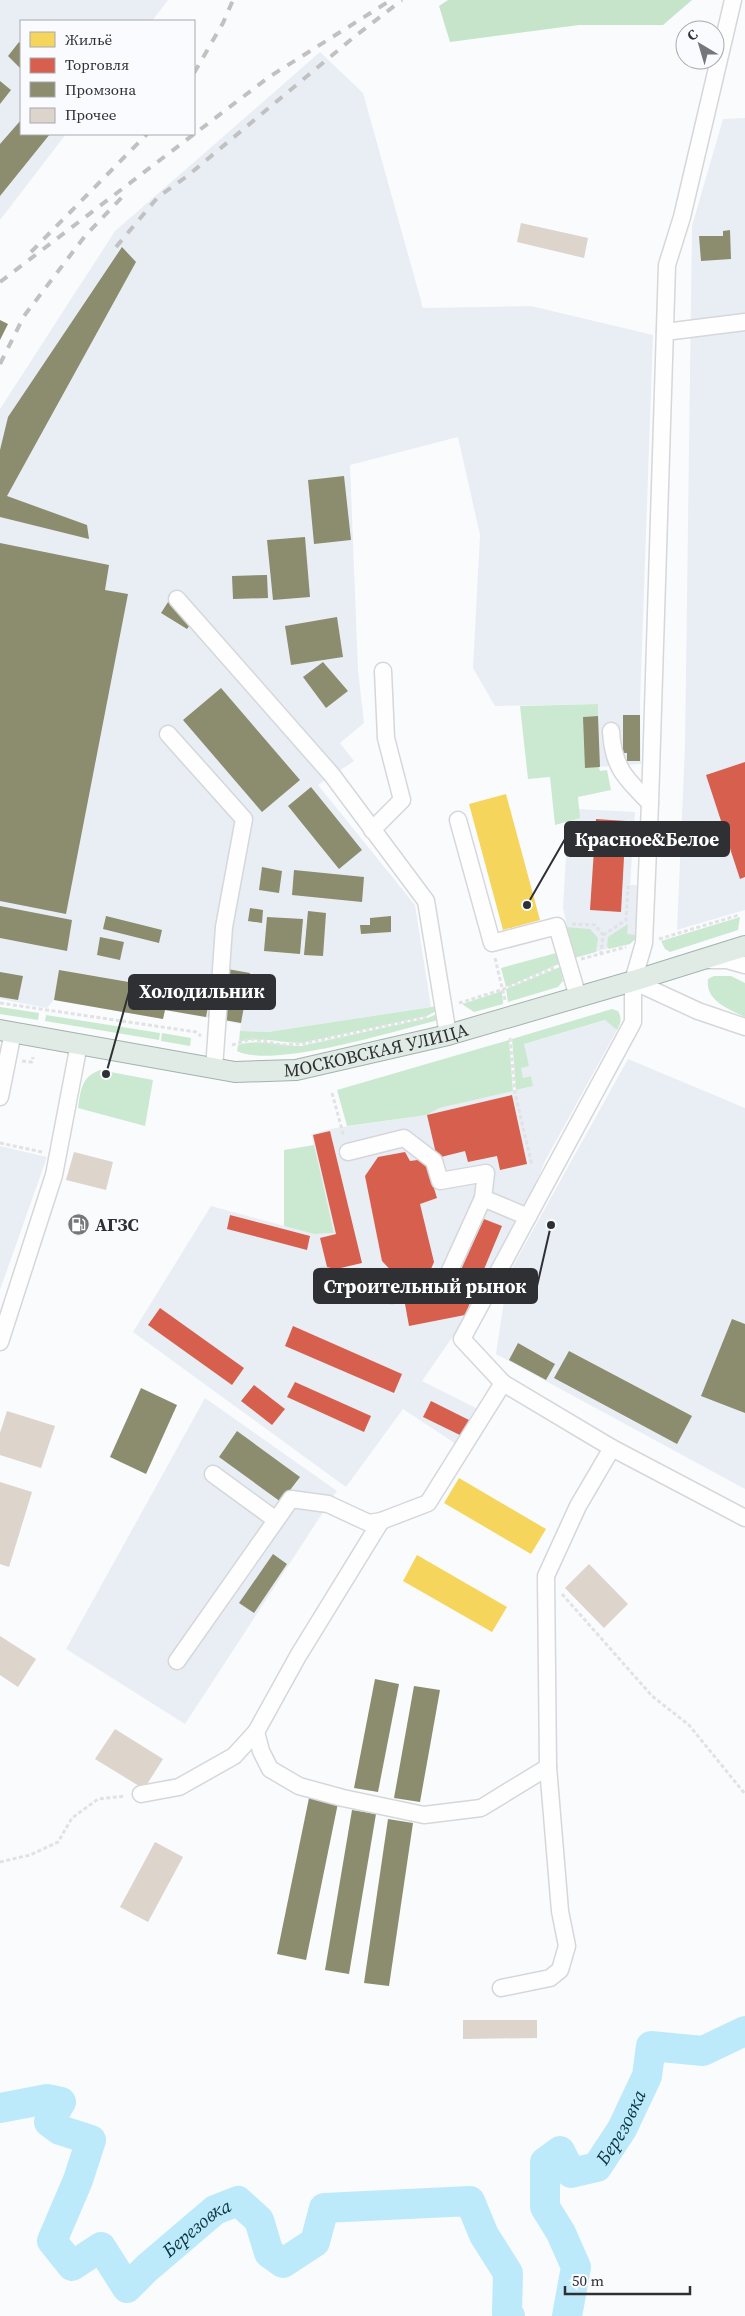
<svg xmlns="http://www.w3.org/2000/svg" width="745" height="2316" viewBox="0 0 745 2316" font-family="'Source Serif 4',serif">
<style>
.built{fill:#e9eef5}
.green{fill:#cbe9d0}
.forest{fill:#c5e4ca}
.homes{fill:#f6d55c}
.shops{fill:#d6604d}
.industry{fill:#8c8c6e}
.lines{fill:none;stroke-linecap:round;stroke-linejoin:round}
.river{stroke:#bceafa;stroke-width:30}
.building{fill:#ddd4cb}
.minor-casing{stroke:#d5d7da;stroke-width:19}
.major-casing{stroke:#a3b2ac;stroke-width:22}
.path{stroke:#e2e2e4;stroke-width:3;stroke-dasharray:4 2.5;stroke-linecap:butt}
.minor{stroke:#fefeff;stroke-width:16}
.major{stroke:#e1ebe6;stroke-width:20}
.rail{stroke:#c1c1c2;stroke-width:4;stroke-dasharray:9 9;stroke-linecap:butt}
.labels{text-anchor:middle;stroke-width:5;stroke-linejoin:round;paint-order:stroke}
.street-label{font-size:18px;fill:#2e3034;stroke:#f9fbfe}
.poi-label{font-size:18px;font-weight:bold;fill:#2e3034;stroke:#f9fbfe;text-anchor:start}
.water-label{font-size:19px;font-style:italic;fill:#0b333f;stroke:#f9fbfe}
.leader{fill:none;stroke:#2e3034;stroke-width:2}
.callout-dot{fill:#2e3034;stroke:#f9fbfe;stroke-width:2}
.callout{fill:#2e3034;stroke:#2e3034;stroke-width:2}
.callout-label{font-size:19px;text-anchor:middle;font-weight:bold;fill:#fff}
</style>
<rect width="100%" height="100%" fill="#fafbfd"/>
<g class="built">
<polygon points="0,0 168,0 152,21 21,21 21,134 66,134 0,220"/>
<polygon points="320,52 363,93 423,308 531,306 653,335 640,703 641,764 585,768 583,717 598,704 495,706 473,668 480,535 458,437 350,465 358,670 364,723 340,743 354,761 318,785 415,905 431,1007 268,1032 240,1031 241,1024 165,1010 163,1019 54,1000 47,1008 0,999 0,409 115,231"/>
<polygon points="745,118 745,910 677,930 685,747 692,226 723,119"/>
<polygon points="579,809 635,812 630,885 639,885 636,938 634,941 574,958 563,908 568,821 579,818"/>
<polygon points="606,1020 617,1030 545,1161 530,1197 467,1316 422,1381 476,1408 456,1444 403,1409 346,1487 133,1332 211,1206 314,1234 334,1233 311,1134 335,1128 427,1115 439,1108 533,1086 531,1076 523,1078 520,1068 524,1044"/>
<polygon points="628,1059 745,1108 745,1489 496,1354 508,1275"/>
<polygon points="0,1146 47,1157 0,1290"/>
<polygon points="205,1398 337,1491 185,1724 66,1649"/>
</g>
<g class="green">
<polygon points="598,704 598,716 583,717 600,771 607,770 611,790 578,797 580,818 555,825 550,777 528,779 520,706"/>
<polygon points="740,917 738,930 670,952 665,949 661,941"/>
<polygon points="628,924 627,934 636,935 636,938 630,944 609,949 607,946 608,937"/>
<polygon points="566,927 590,929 598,938 596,952 574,958"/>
<polygon points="556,953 559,964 506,987 501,968"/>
<polygon points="560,967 563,981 558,987 508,1002 506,989"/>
<path d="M714 976H731L745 983V1017C729 1009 705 1001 708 979Z"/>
<polygon points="502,991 503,1004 474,1012 462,1004"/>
<path d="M438 1006V1010L427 1016 301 1043C279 1043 259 1036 239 1042L240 1031 268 1032Z"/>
<polygon points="0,1007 39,1013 38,1020 0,1014"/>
<path d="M612 1009 618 1011C622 1018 621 1023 617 1030L605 1020 524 1044 529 1066 521 1068 523 1078 531 1076 533 1086 516 1090 512 1039Z"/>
<path d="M438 1013 439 1017 435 1021C394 1031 273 1069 237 1051L238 1045C259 1038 279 1046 301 1046L428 1018Z"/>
<polygon points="46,1015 160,1033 159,1040 45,1021"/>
<polygon points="162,1033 191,1038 190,1046 161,1041"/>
<polygon points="509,1040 513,1091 439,1108 427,1115 347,1126 337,1090"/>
<path d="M100 1070 153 1080 145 1126 78 1108C81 1090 81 1077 100 1070Z"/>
<polygon points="314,1145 334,1233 314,1234 284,1226 284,1150"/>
</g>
<polygon class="forest" points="448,0 692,0 663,25 579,25 450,42 439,6"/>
<g class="homes">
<polygon points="506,794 540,920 503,930 469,804"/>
<polygon points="459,1478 546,1529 531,1554 444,1503"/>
<polygon points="417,1555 507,1607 492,1632 403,1581"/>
</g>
<g class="shops">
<polygon points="745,762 745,877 740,879 706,775"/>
<polygon points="596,819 626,821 621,912 590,910"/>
<polygon points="512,1095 527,1164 500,1170 497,1156 468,1162 465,1151 437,1158 427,1115"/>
<polygon points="330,1131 362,1263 328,1271 320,1238 336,1234 313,1135"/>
<polygon points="405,1152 410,1161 425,1159 437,1198 420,1204 434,1262 428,1276 398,1278 382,1261 365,1176 378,1157"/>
<polygon points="230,1215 310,1236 307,1250 227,1229"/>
<polygon points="484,1219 502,1226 465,1315 409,1326 405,1304 449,1296"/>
<polygon points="160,1308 244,1368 232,1385 148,1325"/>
<polygon points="293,1326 402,1374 394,1393 285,1346"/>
<polygon points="295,1382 371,1416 364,1432 287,1397"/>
<polygon points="254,1385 285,1409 272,1425 241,1401"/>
<polygon points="431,1401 473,1422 466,1438 423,1417"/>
</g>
<g class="industry">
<polygon points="19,42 21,44 21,69 8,56"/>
<polygon points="0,81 11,90 0,104"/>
<polygon points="21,120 21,134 50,134 0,196 0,144"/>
<polygon points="730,230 731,259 701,261 699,236 723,236 723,231"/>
<polygon points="122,247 136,262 7,496 87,525 89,539 0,517 0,450 8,417"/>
<polygon points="0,320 8,324 0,340"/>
<polygon points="344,476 351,540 314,544 308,480"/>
<polygon points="305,537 310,597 273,600 267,540"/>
<polygon points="0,543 109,565 105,590 128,594 66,914 0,901"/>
<polygon points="267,575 268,598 233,599 232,576"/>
<polygon points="170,599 196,617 187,629 161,613"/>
<polygon points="337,617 343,657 291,665 285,626"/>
<polygon points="323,662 348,691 326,708 303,677"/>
<polygon points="221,688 300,780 262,812 183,720"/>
<polygon points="623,715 640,715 640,761 627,761 627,753 623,753"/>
<polygon points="598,716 600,767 585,768 583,717"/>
<polygon points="311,787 362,850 339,869 288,806"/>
<polygon points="262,867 282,871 279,893 259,890"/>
<polygon points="294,870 364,877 362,902 292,895"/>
<polygon points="0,906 72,920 67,951 0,938"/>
<polygon points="250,908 263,910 262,923 248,921"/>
<polygon points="308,911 326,913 323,956 304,955"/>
<polygon points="106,916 162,930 159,943 103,929"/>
<polygon points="391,916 391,932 361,934 360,925 370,925 370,918"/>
<polygon points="267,917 303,919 300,954 264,951"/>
<polygon points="100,937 124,942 120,960 97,955"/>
<polygon points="216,967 250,973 241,1023 208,1017"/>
<polygon points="59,970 210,996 206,1017 165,1010 163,1019 54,1000"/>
<polygon points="0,972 23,976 18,1000 0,997"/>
<polygon points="732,1319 745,1324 745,1413 701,1396"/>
<polygon points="518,1343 555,1364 546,1380 509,1360"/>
<polygon points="569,1351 692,1416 677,1444 554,1378"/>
<polygon points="141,1388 177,1405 146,1474 110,1457"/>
<polygon points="237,1431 300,1477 281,1502 219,1457"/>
<polygon points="273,1554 287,1564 254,1613 239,1603"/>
<polygon points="375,1679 399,1684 378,1792 354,1788"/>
<polygon points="414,1686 440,1690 420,1802 394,1798"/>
<polygon points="309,1798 338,1803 306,1960 277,1954"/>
<polygon points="352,1810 376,1814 349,1974 325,1970"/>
<polygon points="388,1819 413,1823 389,1986 364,1983"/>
</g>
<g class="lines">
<g class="river">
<path id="s1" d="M0 2108 47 2099 61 2102 49 2122 60 2130 91 2140 78 2180 52 2241 72 2266 101 2247 127 2288 147 2268 215 2210 238 2201 259 2220 269 2253 283 2263 315 2242 324 2208 470 2201 484 2235 508 2273 507 2313 510 2316"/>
<path id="s2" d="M567 2316 576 2267 561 2233 545 2207V2162L560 2151 571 2173 597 2167 622 2129 647 2076 651 2046 703 2051 745 2031"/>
</g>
</g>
<g class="building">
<polygon points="521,223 588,238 584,258 517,242"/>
<polygon points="74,1152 113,1162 106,1190 66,1180"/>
<polygon points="7,1411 55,1426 41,1468 0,1455 0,1433"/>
<polygon points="0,1482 32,1492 9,1567 0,1564"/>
<polygon points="589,1564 628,1604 604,1628 565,1588"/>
<polygon points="0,1636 36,1659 18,1687 0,1675"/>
<polygon points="115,1729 163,1759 144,1789 95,1759"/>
<polygon points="155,1842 183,1857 148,1922 120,1907"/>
<polygon points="463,2020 537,2020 537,2038 463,2039"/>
</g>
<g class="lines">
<defs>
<g id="minor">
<polyline points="733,0 682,217 667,265 650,803 644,943 633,981 633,1022 462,1339 503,1383 612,1448 745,1518"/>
<polyline points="665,332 745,322"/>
<polyline points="177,599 332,775 426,901 448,1035"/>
<path d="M611 731C613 767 625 778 650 803"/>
<polyline points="168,734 244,819 224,927 214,1069"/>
<polyline points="458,820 492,943 557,926 578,997"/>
<polyline points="372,830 402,800 386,738 383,671"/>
<polyline points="708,960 727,960 745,965"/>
<polyline points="633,981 698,1011 745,1027"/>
<polyline points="0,1097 13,1032"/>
<polyline points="348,1152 404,1138 434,1161 440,1181 486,1173 483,1198"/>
<polyline points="324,1276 392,1295 443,1286 483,1198 528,1217"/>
<polyline points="0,1342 54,1175 79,1044"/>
<polyline points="213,1474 276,1520"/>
<polyline points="177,1661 291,1499 328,1504 369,1523 381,1521 428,1503 503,1383"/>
<polyline points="256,1732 261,1751 270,1769 299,1786 343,1798 424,1815 481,1808 548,1767 546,1576 578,1506 612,1448"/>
<polyline points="141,1794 179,1787 234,1756 256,1732 298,1656 381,1521"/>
<polyline points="501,1988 550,1978 560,1970 567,1946 560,1911 548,1767"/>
</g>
<g id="major">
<path id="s3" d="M0 1030 235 1072 296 1070 448 1035 633 981 745 946"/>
</g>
</defs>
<use href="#minor" class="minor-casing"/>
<use href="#major" class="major-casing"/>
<g class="path">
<polyline points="572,924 595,925 603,935 601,954"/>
<polyline points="603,935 626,920 628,886"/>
<polyline points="659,939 739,915"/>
<polyline points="495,958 505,1000"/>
<polyline points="581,959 626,947"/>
<polyline points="0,1003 196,1032 201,1036"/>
<polyline points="459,1003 504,989 554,968"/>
<polyline points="510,1038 515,1093 532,1165"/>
<polyline points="232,1045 252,1039 282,1045 301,1044 428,1017"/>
<polyline points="22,1061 32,1062 33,1057"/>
<polyline points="332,1093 344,1137"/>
<polyline points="0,1143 42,1152"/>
<polyline points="562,1594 652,1696 689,1725 745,1794"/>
<polyline points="0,1862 30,1855 58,1842 72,1818 98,1799 125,1796"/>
</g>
<use href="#minor" class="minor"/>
<use href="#major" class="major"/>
<g class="rail">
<polyline points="194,73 223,23 233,0"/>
<polyline points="116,247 158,197 186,177 354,37 402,0"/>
<polyline points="31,252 147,134"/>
<polyline points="0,282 269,77 391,0"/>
<polyline points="0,364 24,316 85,236 124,195"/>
</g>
</g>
<defs>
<symbol id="fuel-disc" viewBox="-11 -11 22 22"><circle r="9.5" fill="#75777a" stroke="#f9fbfe"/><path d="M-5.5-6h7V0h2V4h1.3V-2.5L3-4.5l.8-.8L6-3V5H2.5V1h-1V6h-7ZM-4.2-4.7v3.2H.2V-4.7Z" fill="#fff"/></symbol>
</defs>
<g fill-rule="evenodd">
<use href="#fuel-disc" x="66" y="1212" width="25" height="25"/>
</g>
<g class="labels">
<g class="street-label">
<text dy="6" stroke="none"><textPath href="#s3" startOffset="382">МОСКОВСКАЯ УЛИЦА</textPath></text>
</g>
<g class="poi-label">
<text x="95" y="1231">АГЗС</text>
</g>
<g class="water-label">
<text dy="7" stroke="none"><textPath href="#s2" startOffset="279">Березовка</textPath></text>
<text dy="7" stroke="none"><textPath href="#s1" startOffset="448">Березовка</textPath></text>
</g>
</g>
<path class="leader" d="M527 905L565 839M106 1074L129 992M551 1225L537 1286"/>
<g class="callout-dot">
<circle cx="527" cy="905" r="5"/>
<circle cx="106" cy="1074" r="5"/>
<circle cx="551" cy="1225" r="5"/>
</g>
<g class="callout">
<rect x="565" y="822" width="164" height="34" rx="5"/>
<rect x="129" y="975" width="146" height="34" rx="5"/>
<rect x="314" y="1269" width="223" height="34" rx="5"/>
</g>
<g class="callout-label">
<text x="647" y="846">Красное&amp;Белое</text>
<text x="202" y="998">Холодильник</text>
<text x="425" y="1293">Строительный рынок</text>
</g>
<rect x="20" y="20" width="175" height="115" fill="#f9fbfe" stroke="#a8aaad"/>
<rect x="30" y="32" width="25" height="15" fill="#f6d55c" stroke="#a8aaad"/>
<text x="65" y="45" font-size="15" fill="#2e3034">Жильё</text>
<rect x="30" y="58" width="25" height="15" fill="#d6604d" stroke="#a8aaad"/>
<text x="65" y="70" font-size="15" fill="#2e3034">Торговля</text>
<rect x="30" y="82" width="25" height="15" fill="#8c8c6e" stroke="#a8aaad"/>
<text x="65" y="95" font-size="15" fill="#2e3034">Промзона</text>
<rect x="30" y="108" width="25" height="15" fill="#ddd4cb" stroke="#a8aaad"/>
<text x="65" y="120" font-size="15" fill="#2e3034">Прочее</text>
<g transform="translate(700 45) rotate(322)"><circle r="24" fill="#f9fbfe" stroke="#a8aaad"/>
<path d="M0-4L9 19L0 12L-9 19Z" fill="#75777a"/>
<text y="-8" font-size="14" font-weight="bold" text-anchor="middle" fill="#2e3034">С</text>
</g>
<path d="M565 2286v8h125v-8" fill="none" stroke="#2e3034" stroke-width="2.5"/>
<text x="572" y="2286" font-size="15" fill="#2e3034" stroke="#f9fbfe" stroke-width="4" paint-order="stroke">50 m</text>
</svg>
